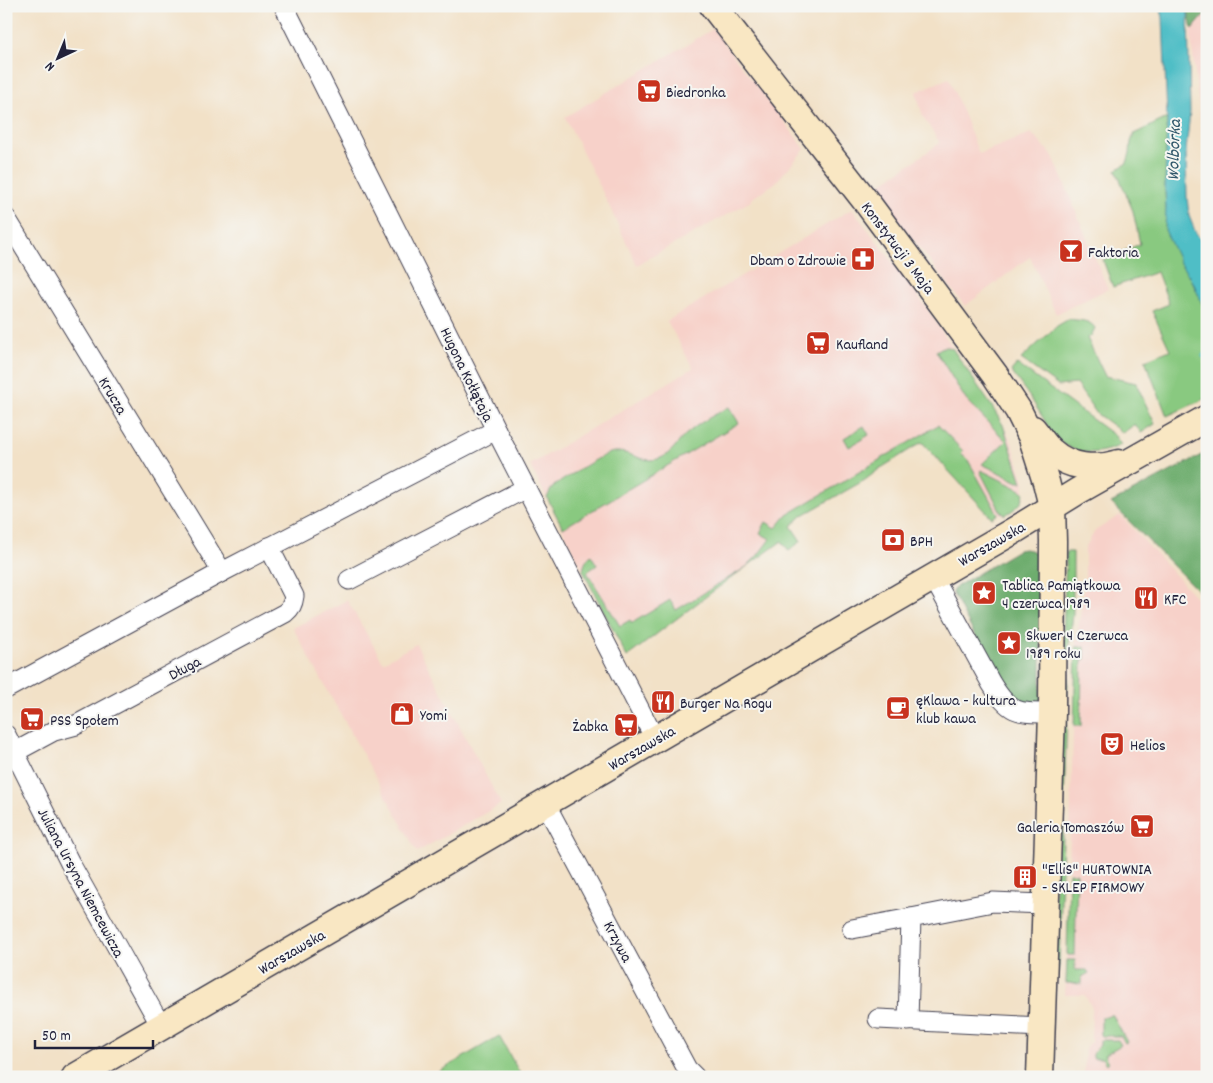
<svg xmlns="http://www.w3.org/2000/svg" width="1213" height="1083" viewBox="0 0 1213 1083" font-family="Dekko,sans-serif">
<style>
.built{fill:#f7d1c9}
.green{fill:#89c980;stroke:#56765e}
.forest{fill:#6ead6e;stroke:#486854}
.water{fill:#50bec6;stroke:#397080}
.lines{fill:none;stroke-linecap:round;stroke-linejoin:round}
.stream{stroke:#50bec6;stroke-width:5}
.street-casing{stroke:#413f50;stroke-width:21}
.secondary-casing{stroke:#413f50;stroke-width:29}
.street{stroke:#fff;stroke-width:19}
.secondary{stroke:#f9e7c3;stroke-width:26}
.labels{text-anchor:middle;stroke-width:4;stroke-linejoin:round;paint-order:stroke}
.poi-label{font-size:16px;fill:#22223b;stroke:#f6f6f2;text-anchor:start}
.street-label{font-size:16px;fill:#22223b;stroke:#f6f6f2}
.water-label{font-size:18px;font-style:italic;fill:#32596c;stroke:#f6f6f2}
</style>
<rect width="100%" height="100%" fill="#f6f6f2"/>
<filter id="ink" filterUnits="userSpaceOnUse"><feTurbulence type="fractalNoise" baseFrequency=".02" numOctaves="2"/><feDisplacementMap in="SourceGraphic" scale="10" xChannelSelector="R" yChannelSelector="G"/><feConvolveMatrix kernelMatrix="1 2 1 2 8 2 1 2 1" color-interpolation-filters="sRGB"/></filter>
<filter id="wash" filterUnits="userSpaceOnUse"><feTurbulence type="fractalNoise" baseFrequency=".0096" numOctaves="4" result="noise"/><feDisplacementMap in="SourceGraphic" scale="20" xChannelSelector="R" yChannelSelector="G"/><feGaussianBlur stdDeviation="1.12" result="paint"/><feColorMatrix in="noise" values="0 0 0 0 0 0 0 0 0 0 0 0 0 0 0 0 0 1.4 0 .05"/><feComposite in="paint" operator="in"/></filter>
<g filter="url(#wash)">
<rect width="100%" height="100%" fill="#f2e1c7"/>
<g class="built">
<polygon points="1207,12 1207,173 1190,31"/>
<polygon points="713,29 805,149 775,183 751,199 751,201 637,265 601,189 565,117"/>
<polygon points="949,78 979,154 1031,133 1053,156 1108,289 1056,314 1030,257 965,306 874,189 940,143 923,117 916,92"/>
<polygon points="852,209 915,291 991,405 1003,425 1012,442 1024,482 1024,497 1022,501 1016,509 1005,515 998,514 992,518 922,442 878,470 865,480 803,515 791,526 801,541 789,551 782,541 721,585 627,657 530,465 693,368 667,321"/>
<polygon points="1120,515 1207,609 1207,1077 1084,1077 1085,1048 1091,1042 1092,1008 1085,995 1065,995 1076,641 1085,586 1085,548 1095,531"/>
<polygon points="347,600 383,662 416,644 501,804 417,852 293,628"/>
</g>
<g class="green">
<polygon points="1167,118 1165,190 1166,208 1180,263 1193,282 1207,315 1207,398 1167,416 1145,360 1170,350 1152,311 1169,304 1157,272 1113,287 1103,260 1140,244 1133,211 1116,170 1127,163 1130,153 1131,142 1134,134"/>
<path d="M1069 319C1079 321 1089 319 1095 328L1091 336 1087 338 1105 376 1136 383 1155 424 1141 433 1135 424 1123 433 1097 414 1076 384 1058 386 1021 359 1057 326Z"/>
<polygon points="943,347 948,347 952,348 991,405 1003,425 1022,482 1018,482 982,464 1006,441 966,400 936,351"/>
<path d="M1017 364 1115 436 1121 445C1098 456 1072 456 1054 436 1048 429 1045 420 1040 413 1031 398 1021 385 1011 371Z"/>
<path d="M729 407 739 423 563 528 547 498 550 491 555 485C567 478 604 452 615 452 633 451 644 466 663 457 674 451 680 438 690 431 702 421 716 414 729 407Z"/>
<path d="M938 425 963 451 961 454 968 460 998 514 992 518 922 442 878 470 865 480 803 515 791 526 801 541 789 551 782 541C729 579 678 617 627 657L583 571C584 564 586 560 591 555L597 565 587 572 620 626 630 620 632 623 670 600 676 610 745 568 758 555 770 539 760 533 766 522 776 528 787 515Z"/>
<polygon points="864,426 869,435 849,447 844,438"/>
<path d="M981 470 1021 490 1024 492C1023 505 1015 509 1005 515L1001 512 980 471Z"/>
<polygon points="1066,552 1073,552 1073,615 1069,644 1059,966 1056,979 1052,979"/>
<polygon points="1076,647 1085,647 1085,659 1082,660 1081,726 1074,726"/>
<polygon points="1069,873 1077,873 1075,955 1067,955"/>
<polygon points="1067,960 1075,960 1075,970 1087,970 1089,973 1082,977 1082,984 1066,983"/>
<polygon points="1112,1014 1127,1042 1125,1043 1121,1036 1101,1036 1101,1017 1107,1017"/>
<polygon points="499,1036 522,1077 430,1077"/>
<polygon points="1100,1040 1118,1040 1121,1045 1104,1055 1108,1062 1106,1064 1102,1058 1093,1058 1093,1053 1100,1045"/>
</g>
<g class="forest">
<polygon points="1187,6 1207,6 1207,12 1192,30"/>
<polygon points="1207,452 1207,600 1111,503"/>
<path d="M1024 549C1034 550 1038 553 1041 562V702L1038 705 1019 703 1002 687 952 592 954 588 1018 550Z"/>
</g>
<polygon class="water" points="1160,6 1187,6 1188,12 1190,112 1186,151 1187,197 1189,216 1195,231 1207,250 1207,315 1193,282 1180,263 1165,230 1166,208 1165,190 1167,118 1163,18"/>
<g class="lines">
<polyline class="stream" points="1204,356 1207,353"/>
</g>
</g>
<g filter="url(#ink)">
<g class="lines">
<defs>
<g id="street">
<polyline points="284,6 496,430 655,739"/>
<polyline points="6,218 222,572"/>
<path d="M933 577 991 683C1010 714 1017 713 1052 713"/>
<polyline points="349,580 526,488"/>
<polyline points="6,689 222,572 496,430"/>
<polyline points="6,735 70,863 161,1026"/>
<path d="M15 752 54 731 76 725 285 613C291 608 293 604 294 596L269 547"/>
<polyline points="545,803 687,1069 695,1077"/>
<polyline points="852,929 911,918"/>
<polyline points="878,1019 1042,1027"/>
<polyline points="908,1021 911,918 993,902 1046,904"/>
</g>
<g id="secondary">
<polyline points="713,6 868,204 995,375 1018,410 1032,438 1046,482 1052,506 1053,541 1052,713 1040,1077"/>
<path d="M1033 429C1039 436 1044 445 1051 451 1069 468 1096 470 1119 463"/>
<polyline points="75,1077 889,603 1015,530 1078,491 1207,418"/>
</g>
</defs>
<use href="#street" class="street-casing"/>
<use href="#secondary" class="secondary-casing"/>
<use href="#street" class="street"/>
<use href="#secondary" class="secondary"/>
</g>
</g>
<defs>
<symbol id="supermarket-square" viewBox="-11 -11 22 22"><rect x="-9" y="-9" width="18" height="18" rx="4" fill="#c8321e" stroke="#f6f6f2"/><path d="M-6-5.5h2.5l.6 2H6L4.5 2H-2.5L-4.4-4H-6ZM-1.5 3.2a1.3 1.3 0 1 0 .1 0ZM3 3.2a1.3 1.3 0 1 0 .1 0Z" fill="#fff"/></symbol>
<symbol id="bar-square" viewBox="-11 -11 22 22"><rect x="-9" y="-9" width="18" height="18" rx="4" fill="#c8321e" stroke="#f6f6f2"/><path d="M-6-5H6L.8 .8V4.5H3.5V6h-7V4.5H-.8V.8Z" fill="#fff"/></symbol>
<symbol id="pharmacy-square" viewBox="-11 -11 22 22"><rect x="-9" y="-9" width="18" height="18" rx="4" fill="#c8321e" stroke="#f6f6f2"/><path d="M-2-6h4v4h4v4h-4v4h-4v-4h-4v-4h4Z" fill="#fff"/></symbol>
<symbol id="bank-square" viewBox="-11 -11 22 22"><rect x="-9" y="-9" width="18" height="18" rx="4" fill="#c8321e" stroke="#f6f6f2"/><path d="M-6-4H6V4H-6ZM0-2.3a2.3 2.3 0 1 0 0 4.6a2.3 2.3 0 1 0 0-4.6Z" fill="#fff"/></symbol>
<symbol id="sight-square" viewBox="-11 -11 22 22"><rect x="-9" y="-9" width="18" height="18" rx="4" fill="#c8321e" stroke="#f6f6f2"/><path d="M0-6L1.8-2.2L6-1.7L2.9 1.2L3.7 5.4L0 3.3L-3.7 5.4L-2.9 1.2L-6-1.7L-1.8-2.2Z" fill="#fff"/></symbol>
<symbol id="restaurant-square" viewBox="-11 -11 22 22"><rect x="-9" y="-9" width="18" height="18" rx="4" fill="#c8321e" stroke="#f6f6f2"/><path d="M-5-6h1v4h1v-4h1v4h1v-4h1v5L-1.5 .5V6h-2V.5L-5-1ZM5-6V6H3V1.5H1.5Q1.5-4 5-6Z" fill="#fff"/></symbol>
<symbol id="cafe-square" viewBox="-11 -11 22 22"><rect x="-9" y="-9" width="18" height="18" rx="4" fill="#c8321e" stroke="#f6f6f2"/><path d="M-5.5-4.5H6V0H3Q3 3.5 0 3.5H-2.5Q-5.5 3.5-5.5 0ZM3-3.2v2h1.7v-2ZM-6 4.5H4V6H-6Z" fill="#fff"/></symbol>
<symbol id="shop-square" viewBox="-11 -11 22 22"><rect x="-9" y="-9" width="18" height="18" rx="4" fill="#c8321e" stroke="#f6f6f2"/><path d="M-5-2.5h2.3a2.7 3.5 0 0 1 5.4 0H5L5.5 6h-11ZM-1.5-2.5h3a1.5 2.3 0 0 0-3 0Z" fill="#fff"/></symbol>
<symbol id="theatre-square" viewBox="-11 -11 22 22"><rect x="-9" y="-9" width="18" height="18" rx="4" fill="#c8321e" stroke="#f6f6f2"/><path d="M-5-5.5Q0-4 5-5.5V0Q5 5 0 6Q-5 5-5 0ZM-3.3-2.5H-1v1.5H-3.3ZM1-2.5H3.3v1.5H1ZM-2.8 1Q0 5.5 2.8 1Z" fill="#fff"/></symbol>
<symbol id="building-square" viewBox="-11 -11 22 22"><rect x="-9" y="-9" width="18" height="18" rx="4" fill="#c8321e" stroke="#f6f6f2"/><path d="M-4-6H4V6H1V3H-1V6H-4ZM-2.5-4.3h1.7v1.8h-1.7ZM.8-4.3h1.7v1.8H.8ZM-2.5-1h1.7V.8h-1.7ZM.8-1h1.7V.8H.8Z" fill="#fff"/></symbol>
</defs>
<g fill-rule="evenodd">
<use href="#supermarket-square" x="635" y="77" width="28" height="28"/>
<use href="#bar-square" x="1057" y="237" width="28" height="28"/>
<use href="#pharmacy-square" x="849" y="245" width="28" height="28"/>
<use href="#supermarket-square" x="804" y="329" width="28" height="28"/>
<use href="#bank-square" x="879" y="526" width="28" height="28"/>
<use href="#sight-square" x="970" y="579" width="28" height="28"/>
<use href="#restaurant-square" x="1132" y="584" width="28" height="28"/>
<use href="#sight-square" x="995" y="629" width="28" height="28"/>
<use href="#restaurant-square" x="649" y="688" width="28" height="28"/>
<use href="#cafe-square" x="884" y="694" width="28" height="28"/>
<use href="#shop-square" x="388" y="700" width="28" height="28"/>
<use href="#supermarket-square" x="18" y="705" width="28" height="28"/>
<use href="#supermarket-square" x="612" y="711" width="28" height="28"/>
<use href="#theatre-square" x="1098" y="730" width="28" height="28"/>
<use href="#supermarket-square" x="1128" y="812" width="28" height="28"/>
<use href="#building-square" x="1011" y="863" width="28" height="28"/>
</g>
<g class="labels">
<g class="poi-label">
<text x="666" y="97">Biedronka</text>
<text x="1088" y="257">Faktoria</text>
<text x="846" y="265" text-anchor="end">Dbam o Zdrowie</text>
<text x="836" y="349">Kaufland</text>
<text x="910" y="546">BPH</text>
<text x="1002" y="590">Tablica Pamiątkowa<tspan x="1002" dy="18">4 czerwca 1989</tspan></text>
<text x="1164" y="604">KFC</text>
<text x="1026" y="640">Skwer 4 Czerwca<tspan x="1026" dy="18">1989 roku</tspan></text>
<text x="916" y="705">ęKlawa - kultura<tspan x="916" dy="18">klub kawa</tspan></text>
<text x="680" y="708">Burger Na Rogu</text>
<text x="420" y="720">Yomi</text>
<text x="50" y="725">PSS Społem</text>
<text x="608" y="731" text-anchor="end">Żabka</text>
<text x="1130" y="750">Helios</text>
<text x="1124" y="832" text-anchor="end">Galeria Tomaszów</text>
<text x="1042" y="874">"ElliS" HURTOWNIA<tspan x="1042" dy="18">- SKLEP FIRMOWY</tspan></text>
</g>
<g class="street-label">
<text transform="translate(899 247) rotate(53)" y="6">Konstytucji 3 Maja</text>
<text transform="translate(468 374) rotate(64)" y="6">Hugona Kołłątaja</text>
<text transform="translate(114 395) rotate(59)" y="6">Krucza</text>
<text transform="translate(991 543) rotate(-30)" y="6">Warszawska</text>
<text transform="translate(184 667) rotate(-28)" y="6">Długa</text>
<text transform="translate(641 747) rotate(-30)" y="6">Warszawska</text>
<text transform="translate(82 882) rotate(62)" y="6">Juliana Ursyna Niemcewicza</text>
<text transform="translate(619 941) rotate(62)" y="6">Krzywa</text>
<text transform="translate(291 951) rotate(-30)" y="6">Warszawska</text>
</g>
<g class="water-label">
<text transform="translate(1173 150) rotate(-88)" y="6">Wolbórka</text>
</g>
</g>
<rect width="1213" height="1083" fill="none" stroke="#f6f6f2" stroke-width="25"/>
<g transform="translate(58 58) rotate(224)" stroke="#f6f6f2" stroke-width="4" paint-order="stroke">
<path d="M0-4L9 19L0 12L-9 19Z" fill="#22223b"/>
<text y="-8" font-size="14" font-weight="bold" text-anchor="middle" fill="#22223b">N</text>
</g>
<path d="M35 1040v8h118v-8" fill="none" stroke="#22223b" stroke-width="2.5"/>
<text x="42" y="1040" font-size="15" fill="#22223b" stroke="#f6f6f2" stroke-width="4" paint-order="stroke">50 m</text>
</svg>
